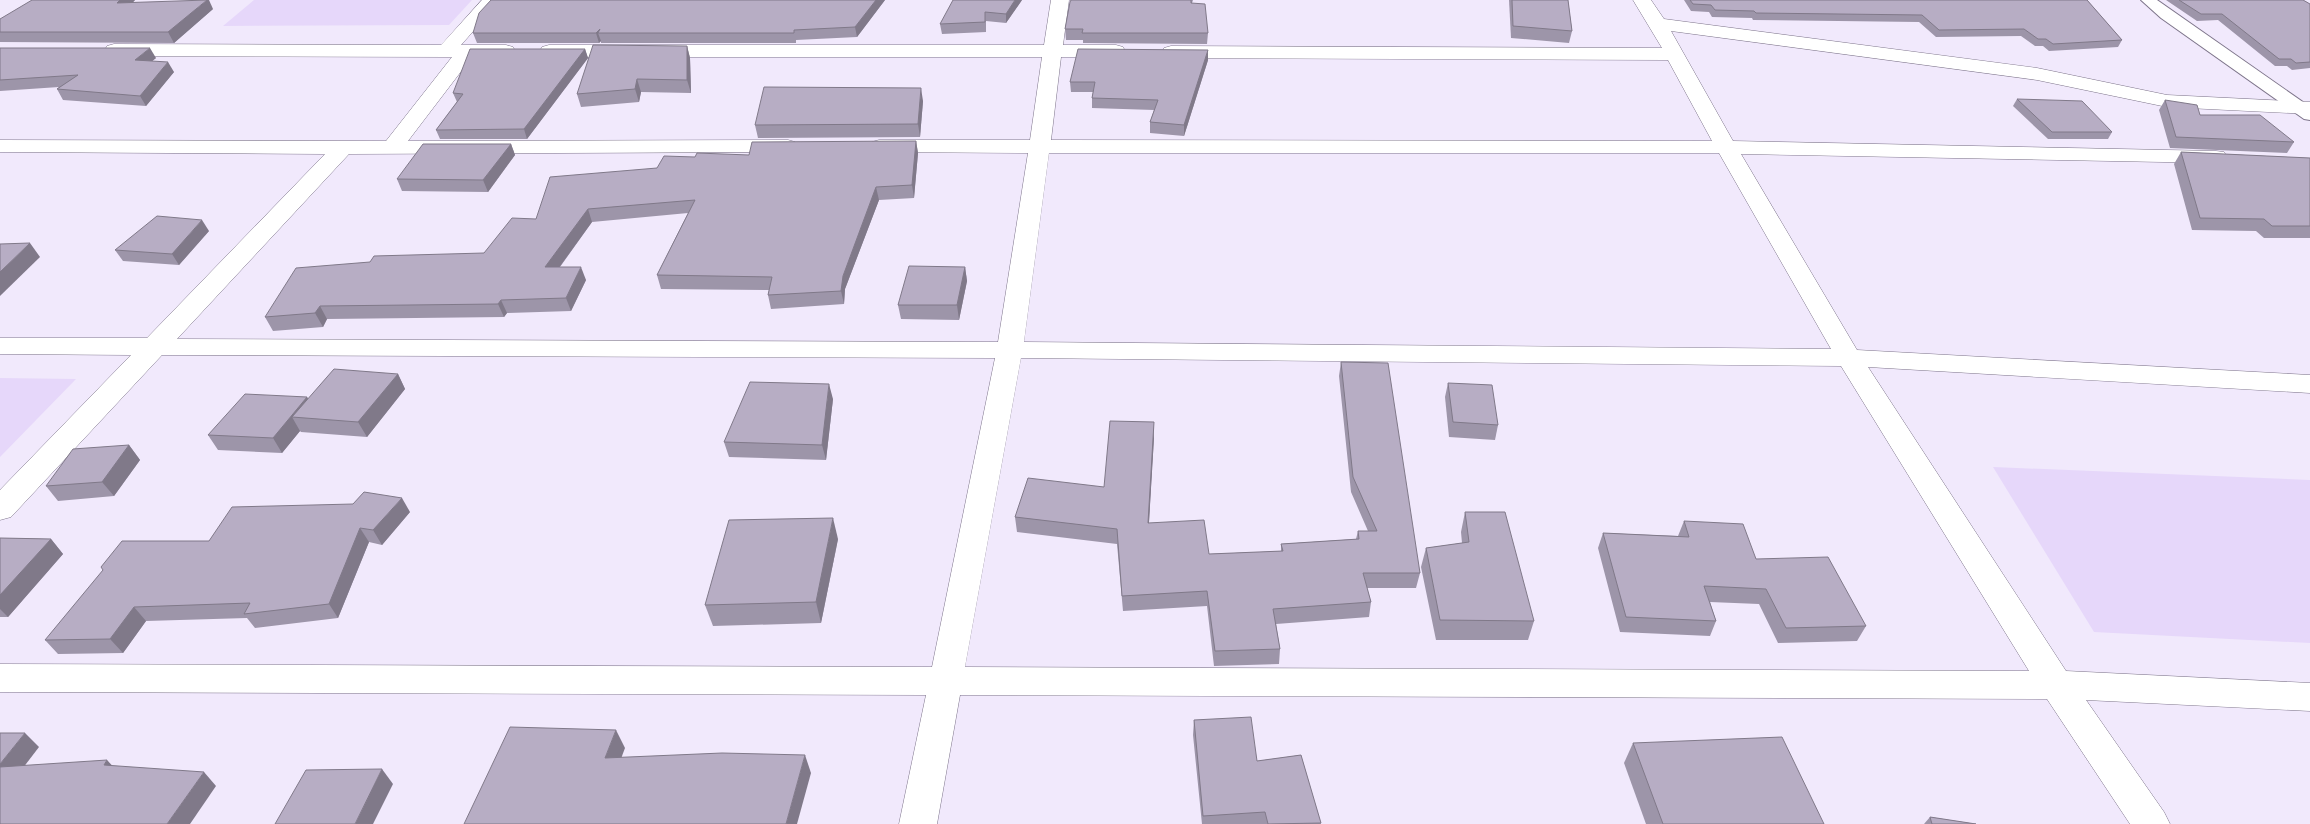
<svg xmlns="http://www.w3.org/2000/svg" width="2310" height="824" viewBox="0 0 2310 824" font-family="Cabin,sans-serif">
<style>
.green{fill:#e6d7fa}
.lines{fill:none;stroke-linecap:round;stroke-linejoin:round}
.lane-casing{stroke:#7d748a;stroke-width:2}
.street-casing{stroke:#7d748a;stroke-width:1}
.lane{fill:#fff;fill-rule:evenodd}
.street{fill:#fff;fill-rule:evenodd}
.wall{fill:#9d95a9}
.shaded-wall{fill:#807989}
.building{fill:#b7adc4;stroke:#807989}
</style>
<rect width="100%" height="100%" fill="#f1e9fc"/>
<g class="green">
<polygon points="254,0 472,0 449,25 223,26"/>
<polygon points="0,378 76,379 0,457"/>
<polygon points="1993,467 2310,480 2310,643 2094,632"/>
</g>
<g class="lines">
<defs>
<polygon id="lane" points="2141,0 2157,0 2310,107 2310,120 2304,119 2161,18"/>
<path id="street" d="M482 0H501L461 45H506L513 47 515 51 513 55 472 57 408 141 788 140 795 142 799 146 795 150 788 152 349 154 177 339 998 342 1028 153 879 152 872 150 868 146 872 142 879 140H1030L1042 57H549L542 55 540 51 542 47 549 45H1044L1051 0H1069L1063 45H1116L1123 47 1125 51 1123 55 1116 57H1061L1051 140 1712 141 1668 60 1171 58 1164 56 1162 52 1164 48 1171 46 1662 48 1633 0H1651L1664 19 2037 68 2167 95 2310 102V114L2167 107 2037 80 1671 31 1733 141 2216 151 2224 152 2227 157 2224 162 2216 163 1741 154 1857 350 2310 375V393L1868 367 2066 671 2310 683V711L2086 700 2164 812 2170 824H2130L2047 699 960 695 937 824H899L926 695 0 692V664L932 667 995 358 162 355 11 517 0 520V490L131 355 0 354V338H147L325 154 0 152V140L386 141 452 57 114 56 107 54 105 50 107 46 114 44 441 45ZM1049 153H1719L1831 349 1024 342ZM1021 358 1841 366 2029 671 965 667Z"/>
</defs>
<use href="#lane" class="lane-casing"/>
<use href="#street" class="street-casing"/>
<use href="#lane" class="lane"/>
<use href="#street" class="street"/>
</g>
<g class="wall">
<polygon points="32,0 135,0 132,3 213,9 174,43 0,42 0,32"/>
<polygon points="885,0 857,37 796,40 796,43 601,43 601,41 599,43 477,43 473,33"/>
<polygon points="1022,0 1006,23 986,21 986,32 942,34 940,24"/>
<polygon points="1071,0 1193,0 1192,3 1208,33 1207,44 1083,43 1083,40 1066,40 1065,29"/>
<polygon points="1509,0 1568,0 1572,31 1569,43 1511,38"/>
<polygon points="1684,0 2087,0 2122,40 2118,47 2049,51 2043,46 2035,46 2021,36 1936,37 1919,22 1753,20 1752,18 1712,17 1709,12 1691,11"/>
<polygon points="2166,0 2303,0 2310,4 2310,68 2292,70 2287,66 2275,66 2218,20 2197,21"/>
<polygon points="687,46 690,58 691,93 641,92 639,102 581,107 577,94"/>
<polygon points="0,48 156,58 152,61 174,72 146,106 63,100 57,89 59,87 0,91"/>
<polygon points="585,49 588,58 527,139 440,139 436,130 457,102 453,93"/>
<polygon points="1208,50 1208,60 1184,136 1150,133 1150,122 1154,110 1092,108 1092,98 1093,92 1071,92 1070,82"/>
<polygon points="2017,99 2112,132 2108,139 2048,139 2013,106"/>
<polygon points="2165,100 2200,115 2294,142 2287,153 2170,148 2159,110"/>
<polygon points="923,101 920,137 758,138 755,125"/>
<polygon points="916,141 918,153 914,198 879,200 845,289 844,304 771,309 768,295 769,290 661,289 657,275 688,213 592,222 560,267 586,280 571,311 507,313 504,317 327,319 323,327 273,331 265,317 484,253 536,219 657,168 695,157 749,155"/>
<polygon points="511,144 515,155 488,192 402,191 397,179"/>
<polygon points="2181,152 2310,158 2310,238 2264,238 2256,231 2192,230 2174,164"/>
<polygon points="209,231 179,265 123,261 115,250"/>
<polygon points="965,267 967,281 959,320 901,319 898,305"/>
<polygon points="1341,362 1420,573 1416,588 1367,588 1371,602 1369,617 1276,624 1280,649 1279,664 1214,666 1207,606 1123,611 1117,544 1017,532 1015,517 1104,487 1154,437 1149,523 1209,554 1281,551 1281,544 1356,539 1358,531 1368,531 1351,492 1339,376"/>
<polygon points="398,374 405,389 367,437 301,432 300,431 282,453 218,450 208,435 307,397 308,399"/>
<polygon points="1448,383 1498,425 1495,440 1449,437 1445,397"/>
<polygon points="833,399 826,460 729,457 724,442"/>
<polygon points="129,445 140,460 114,496 58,501 46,486"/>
<polygon points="410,512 382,545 369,542 338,618 255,628 247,618 146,621 123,653 58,654 45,640 209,541"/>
<polygon points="1465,512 1534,621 1528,640 1436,640 1421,567 1426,548 1462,543 1461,532"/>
<polygon points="1684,521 1756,559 1866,626 1857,641 1778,643 1759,604 1710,602 1716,621 1710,636 1620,632 1598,548 1603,533 1678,536"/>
<polygon points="0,538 51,539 63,554 8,617 0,617"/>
<polygon points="838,539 821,623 713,626 705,605"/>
<polygon points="1194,720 1257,761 1301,755 1321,824 1202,824 1193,735"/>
<polygon points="1633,743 1824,824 1646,824 1624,763"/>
<polygon points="1930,817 1976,824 1924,824"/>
</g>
<g class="shaded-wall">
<polygon points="120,0 135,0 123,13 117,3"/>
<polygon points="207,0 209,0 213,9 174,43 168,32"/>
<polygon points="876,0 885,0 857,37 855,27"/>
<polygon points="1015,0 1022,0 1006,23 1006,14"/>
<polygon points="600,29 598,33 601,41 599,43 596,33"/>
<polygon points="687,46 690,58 691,93 687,80"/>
<polygon points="150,48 156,58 141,70 135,60"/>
<polygon points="585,49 588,58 527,139 524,129"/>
<polygon points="1208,50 1208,60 1184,136 1184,125"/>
<polygon points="168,62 174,72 146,106 140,96"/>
<polygon points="637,79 641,92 639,102 635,89"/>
<polygon points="921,88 923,101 920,137 918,124"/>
<polygon points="916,141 918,153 914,198 912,185"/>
<polygon points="511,144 515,155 488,192 483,180"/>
<polygon points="876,187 879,200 845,289 844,304 841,291 843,276"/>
<polygon points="588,209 592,222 550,280 545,267"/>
<polygon points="202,220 209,231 179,265 172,254"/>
<polygon points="30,243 40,257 0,296 0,272"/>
<polygon points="581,267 586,280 571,311 566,298"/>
<polygon points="965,267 967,281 959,320 957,305"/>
<polygon points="501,300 507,313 504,317 498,304"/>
<polygon points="320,306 327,319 323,327 315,313"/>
<polygon points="398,374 405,389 367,437 358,422"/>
<polygon points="829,384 833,399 826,460 822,445"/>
<polygon points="307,397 316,412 292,417 300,431 282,453 273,438"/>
<polygon points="1154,422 1154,437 1148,538 1148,523"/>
<polygon points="129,445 140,460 114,496 102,482"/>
<polygon points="402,498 410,512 382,545 373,530"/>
<polygon points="833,518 838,539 821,623 816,602"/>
<polygon points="360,528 369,542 338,618 329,604"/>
<polygon points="51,539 63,554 8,617 0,609 0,595"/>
<polygon points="134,607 146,621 123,653 110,639"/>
<polygon points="616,730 625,748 615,775 605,758"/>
<polygon points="25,733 39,747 13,781 0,769 0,764"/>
<polygon points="805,755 811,773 797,824 786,824"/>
<polygon points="107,760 120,774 104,765"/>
<polygon points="382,769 393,784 373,824 355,824"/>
<polygon points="204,772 216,786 190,824 167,824"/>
</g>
<g class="building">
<polygon points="32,0 120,0 117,3 207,0 168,32 0,32 0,19"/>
<polygon points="491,0 876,0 855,27 794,30 794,33 598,33 600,29 596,33 473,33 479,13"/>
<polygon points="953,0 1015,0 1006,14 985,12 985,22 940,24"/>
<polygon points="1071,0 1191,0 1191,3 1205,4 1208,33 1082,33 1083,29 1065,29 1070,2"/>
<polygon points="1512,0 1568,0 1572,31 1513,26"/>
<polygon points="1690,0 2087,0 2122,40 2053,44 2046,39 2038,39 2024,29 1939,30 1922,15 1756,13 1754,11 1715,10 1711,5 1693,4"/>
<polygon points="2179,0 2303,0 2310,4 2310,62 2296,63 2291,59 2279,59 2222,14 2201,14"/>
<polygon points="593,45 687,46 687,80 637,79 635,89 577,94"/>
<polygon points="0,48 150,48 135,60 168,62 140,96 57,89 78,75 0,80"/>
<polygon points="470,49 585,49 524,129 436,130 463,94 453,93"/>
<polygon points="1078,49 1208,50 1184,125 1150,122 1158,100 1092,98 1095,82 1070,82"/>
<polygon points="764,87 921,88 918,124 755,125"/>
<polygon points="2017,99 2082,101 2112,132 2052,132"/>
<polygon points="2165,100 2197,105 2200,115 2260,115 2294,142 2176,137"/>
<polygon points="916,141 912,185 876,187 843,276 841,291 768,295 772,277 657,275 695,200 588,209 545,267 581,267 566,298 501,300 498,304 320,306 315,313 265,317 296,268 370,262 374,256 484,253 512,218 536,219 550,177 657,168 664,156 695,157 697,153 749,155 752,142"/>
<polygon points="423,144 511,144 483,180 397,179"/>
<polygon points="2181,152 2310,158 2310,226 2272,226 2264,219 2200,218"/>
<polygon points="157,216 202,220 172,254 115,250"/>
<polygon points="30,243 0,272 0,244"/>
<polygon points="909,266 965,267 957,305 898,305"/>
<polygon points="1341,362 1388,363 1420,573 1363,573 1371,602 1273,609 1280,649 1215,651 1207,591 1122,596 1117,529 1015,517 1028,478 1104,487 1110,421 1154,422 1148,523 1204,520 1209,554 1283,551 1281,544 1359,539 1358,531 1377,531 1353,477"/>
<polygon points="334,369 398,374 358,422 292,417"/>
<polygon points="750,382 829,384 822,445 724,442"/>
<polygon points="1448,383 1492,385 1498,425 1453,422"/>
<polygon points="245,394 307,397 273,438 208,435"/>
<polygon points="129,445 102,482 46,486 73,449"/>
<polygon points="364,492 402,498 373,530 360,528 329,604 244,614 250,603 134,607 110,639 45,640 103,570 101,567 122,541 209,541 232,507 353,504"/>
<polygon points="1465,512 1505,512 1534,621 1440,620 1426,548 1469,542"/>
<polygon points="833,518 816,602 705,605 729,520"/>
<polygon points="1684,521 1743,524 1756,559 1828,557 1866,626 1786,628 1766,589 1704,586 1716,621 1626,617 1603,533 1689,537"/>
<polygon points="0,538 51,539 0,595"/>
<polygon points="1251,717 1257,761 1301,755 1321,823 1268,824 1265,812 1203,816 1194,720"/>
<polygon points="510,727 616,730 605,758 722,753 805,755 786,824 464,824"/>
<polygon points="0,733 25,733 0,764"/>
<polygon points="1782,737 1824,824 1663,824 1633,743"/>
<polygon points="107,760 104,765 204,772 167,824 0,824 0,767"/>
<polygon points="382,769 355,824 275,824 306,770"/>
<polygon points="1930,817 1976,824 1932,824"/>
</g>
</svg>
